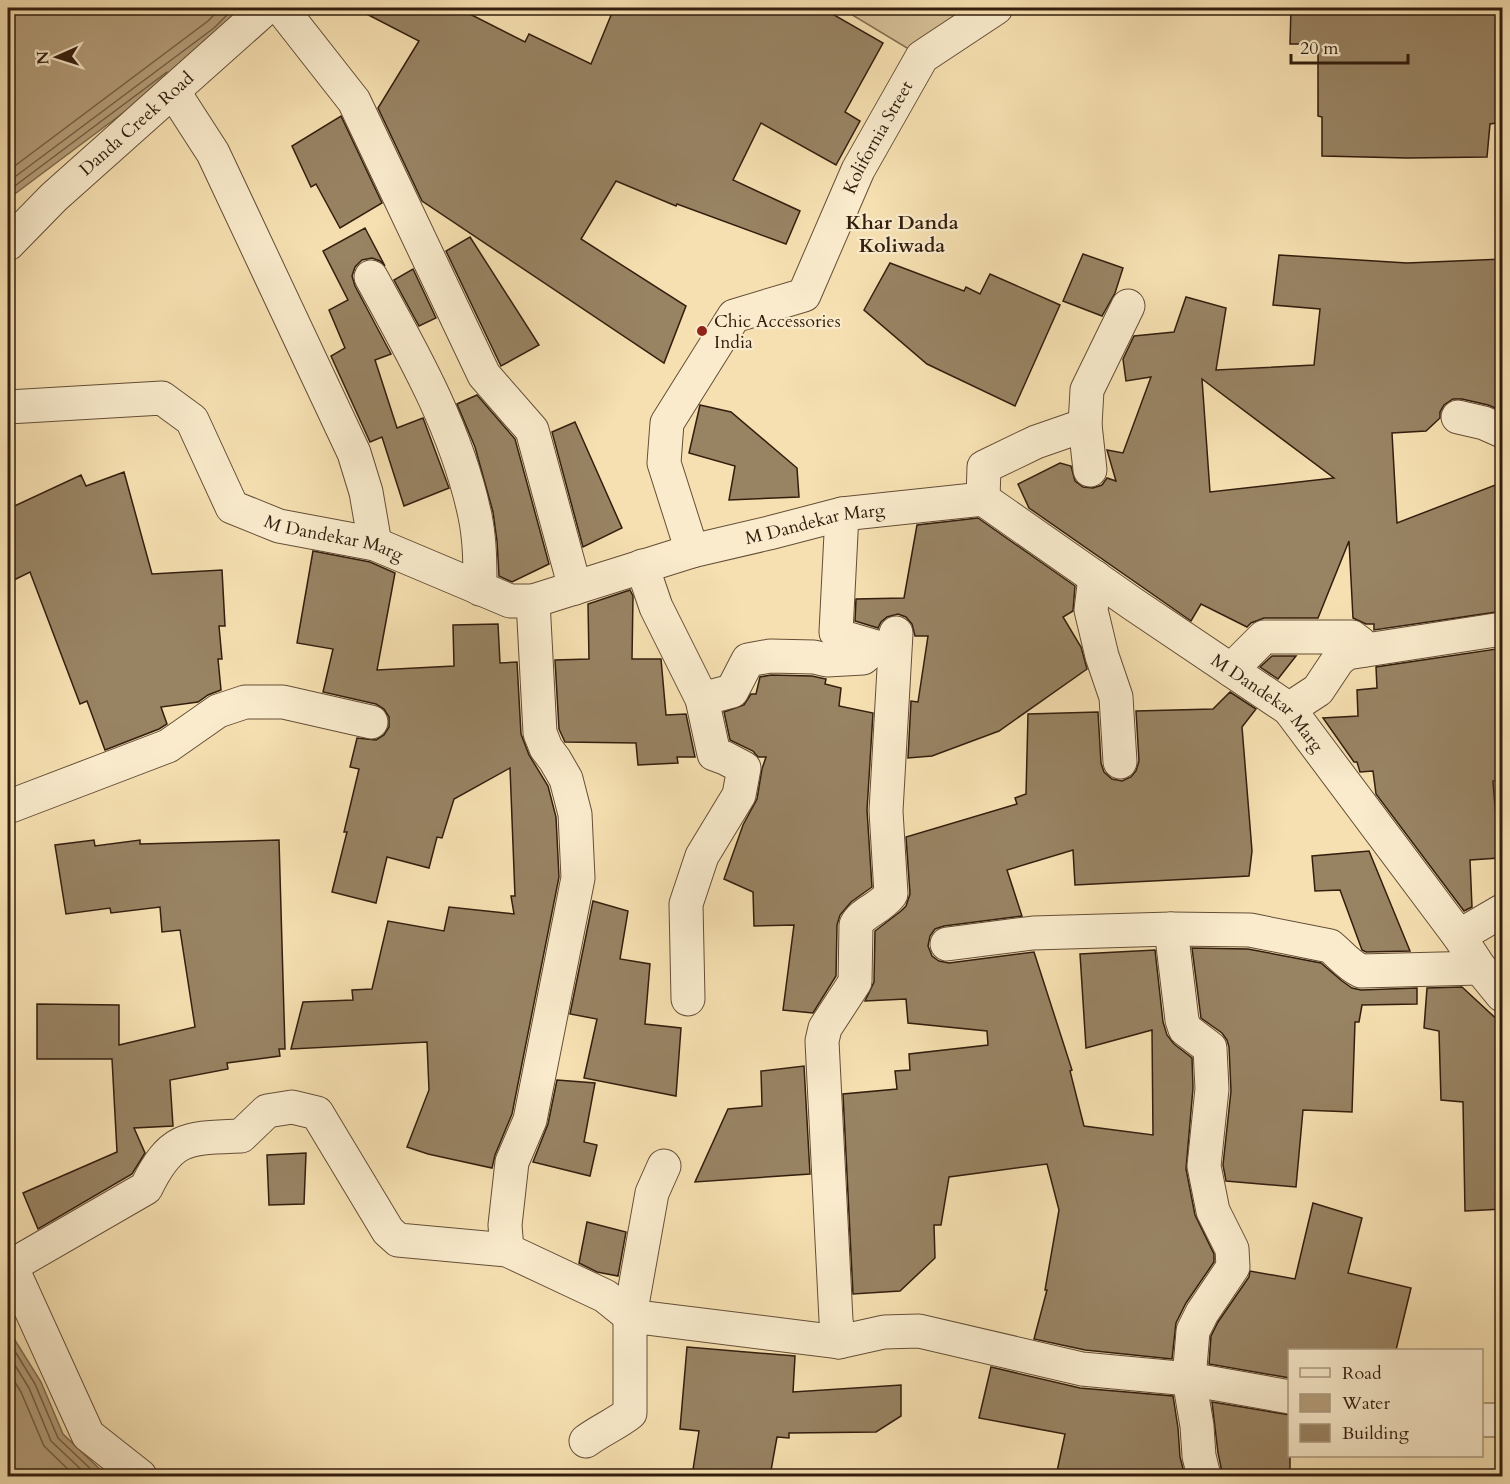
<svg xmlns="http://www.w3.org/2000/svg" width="1510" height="1484" viewBox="0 0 1510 1484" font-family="Cardo,serif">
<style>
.green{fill:#d5bf95;stroke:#846e52;stroke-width:1.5}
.water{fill:#b49e7a;stroke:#806b4f;stroke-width:1.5}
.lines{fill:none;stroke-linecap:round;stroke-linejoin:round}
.shore{stroke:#745e44;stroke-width:1.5}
.building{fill:#988363;stroke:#331e0e;stroke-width:1.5;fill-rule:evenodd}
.street-casing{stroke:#644e37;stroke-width:35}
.street{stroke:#f9ebcc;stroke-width:33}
.poi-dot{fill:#8f2418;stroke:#f9ebcc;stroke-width:2}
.labels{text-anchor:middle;stroke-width:4.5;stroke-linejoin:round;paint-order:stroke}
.street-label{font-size:18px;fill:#331e0e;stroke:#f9ebcc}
.poi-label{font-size:18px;fill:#331e0e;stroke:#f9ebcc;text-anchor:start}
.neighbourhood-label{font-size:20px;font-weight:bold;fill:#331e0e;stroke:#f9ebcc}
</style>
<rect width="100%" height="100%" fill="#f6e0b1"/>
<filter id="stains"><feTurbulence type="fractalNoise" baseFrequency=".00333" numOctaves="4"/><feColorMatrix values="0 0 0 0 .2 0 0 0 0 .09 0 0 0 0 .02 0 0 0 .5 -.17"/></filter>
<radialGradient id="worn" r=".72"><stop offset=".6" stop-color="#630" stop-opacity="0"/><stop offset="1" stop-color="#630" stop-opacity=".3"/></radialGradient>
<polygon class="green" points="847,8 980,8 922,57 844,10"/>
<g class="water">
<polygon points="8,8 253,8 223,38 8,199"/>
<polygon points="8,1329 41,1382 63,1434 107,1476 8,1476"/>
</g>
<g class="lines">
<g class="shore">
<polyline points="8,171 208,21 221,8"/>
<polyline points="8,182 214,28 234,8"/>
<polyline points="8,191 167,72"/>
<polyline points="8,1340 35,1384 58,1438 98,1476"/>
<polyline points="8,1354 29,1388 51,1441 88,1476"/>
<polyline points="8,1371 21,1392 44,1446 75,1476"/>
</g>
</g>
<g class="building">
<polygon points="355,8 458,8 525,42 529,34 591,64 614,8 822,8 883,43 845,112 860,121 836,165 761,123 733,180 800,211 786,244 677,204 676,206 616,181 581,239 686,306 664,363 422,201 378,108 419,41"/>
<polygon points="1291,8 1503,8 1503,122 1490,124 1487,157 1407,158 1322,156 1322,117 1318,116 1318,44 1290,44"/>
<polygon points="341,116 382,203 340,228 316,184 311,187 292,146"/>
<polygon points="365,228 385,266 380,261 372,258 362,260 355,267 352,276 355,286 391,354 375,360 397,428 423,418 449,488 404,506 382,437 370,442 331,356 345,348 329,310 348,300 323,251"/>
<polygon points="470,237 539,345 501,366 446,251"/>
<polygon points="1083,254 1123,268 1115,293 1102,316 1063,301"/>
<path d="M1279 255 1407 263 1503 259V411L1488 405 1462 399H1453L1444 405 1440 412V418L1426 431 1392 433 1397 523 1503 482V611L1374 630V624H1366L1353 618 1349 541 1318 618H1264L1251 623 1247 627 1201 604 1191 621 1029 508 1018 484 1060 463 1071 466 1075 481 1083 487 1093 488 1102 485 1107 478 1116 481 1107 450 1123 453 1151 377 1126 381 1123 359 1134 336 1174 332 1186 297 1226 308 1216 370 1314 365 1320 309 1273 305ZM1202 379 1334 478 1210 492Z"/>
<polygon points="890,263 964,291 966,287 980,294 990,274 1060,305 1015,406 927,364 864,310"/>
<polygon points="413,269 436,318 419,326 394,280"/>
<polygon points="477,395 515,439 549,564 512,582 499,576 497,541 493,512 475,447 457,404"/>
<polygon points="700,405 731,412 797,468 799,497 729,500 735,466 689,453"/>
<polygon points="575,422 622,528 583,547 552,432"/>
<polygon points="124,472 152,574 222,570 225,626 219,626 222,659 218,659 221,690 208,695 198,702 161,707 167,724 159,729 105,750 87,701 80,704 30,572 8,583 8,509 81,475 86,486"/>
<polygon points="978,518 1075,586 1073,611 1063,617 1081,647 1087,669 999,731 932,756 908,758 911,701 918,702 928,636 915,636 912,624 906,617 898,614 887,617 881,622 878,628 855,621 856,599 904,598 917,525"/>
<polygon points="313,551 370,562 395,573 377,670 454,666 453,625 498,624 500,663 517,662 521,734 529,755 548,786 556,817 559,877 512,1114 495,1155 492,1168 428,1154 407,1147 429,1090 427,1042 291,1049 303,1002 353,1000 352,990 372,989 388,921 444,931 449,907 514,914 511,896 515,896 510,768 454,799 442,838 437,837 429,868 387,857 376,903 332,892 347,832 344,832 359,769 350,767 357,738 376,740 384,735 389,727 389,717 384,709 376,704 323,692 333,649 297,643"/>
<polygon points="630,590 633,596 632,659 661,659 666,715 686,714 695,757 677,757 678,763 638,765 636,743 565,742 559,729 555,660 589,659 588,604"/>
<polygon points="1503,648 1503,779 1493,781 1499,858 1470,860 1472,907 1464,911 1376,794 1373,771 1360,772 1357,762 1354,762 1323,718 1358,716 1357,690 1377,688 1376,667"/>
<polygon points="1272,656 1296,656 1278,679 1260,667"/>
<polygon points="771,675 812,676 826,679 825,684 841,688 839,706 873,713 867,810 872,887 851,902 840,915 837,925 836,976 813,1013 783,1010 794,925 754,926 753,892 724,879 743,825 757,799 762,769 766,757 758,757 753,751 730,740 724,712 744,705 751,694 756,694 760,677"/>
<polygon points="1230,692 1256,709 1242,727 1252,851 1249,876 1075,885 1073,850 1007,870 1022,916 944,926 935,929 930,936 928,946 932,956 939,961 949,963 1034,952 1072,1070 1070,1071 1084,1126 1153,1135 1152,1030 1086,1048 1080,954 1155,950 1163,1022 1167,1035 1174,1044 1192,1058 1193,1088 1186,1169 1195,1215 1214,1254 1214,1262 1186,1303 1176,1323 1172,1359 1085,1350 1034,1339 1047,1290 1045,1290 1059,1210 1047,1164 949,1177 941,1225 934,1225 935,1258 900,1291 853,1294 843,1094 897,1089 895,1071 910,1070 909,1054 988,1045 987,1031 908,1023 906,999 865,1001 874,982 875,931 901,911 906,906 910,894 906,837 1017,804 1015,798 1026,794 1028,714 1098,712 1101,763 1104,772 1112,779 1122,781 1131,777 1136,771 1139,761 1136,711 1213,709"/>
<polygon points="94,840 95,846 140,840 140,844 279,840 285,1049 279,1049 280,1056 227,1063 228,1069 170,1080 173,1126 134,1128 145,1153 132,1174 38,1229 23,1193 117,1152 112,1059 37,1059 37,1004 119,1005 119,1045 195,1027 180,930 162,932 160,907 111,913 110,908 66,914 55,845"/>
<polygon points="1369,851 1410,951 1366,952 1362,950 1340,890 1315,891 1312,856"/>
<polygon points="593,901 628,911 620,959 650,964 645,1024 681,1028 676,1096 584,1078 597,1019 570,1014"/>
<polygon points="1192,948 1248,949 1321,963 1342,981 1352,988 1361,990 1417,988 1417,1004 1362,1005 1359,1022 1355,1022 1352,1112 1303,1110 1296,1187 1226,1181 1223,1165 1231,1091 1229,1047 1227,1040 1222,1033 1201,1018"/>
<polygon points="1462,987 1503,1025 1503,1209 1465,1211 1463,1102 1441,1100 1439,1031 1424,1028 1427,988"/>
<polygon points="804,1066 810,1174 695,1182 728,1109 762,1106 761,1071"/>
<polygon points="557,1080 595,1083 584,1142 597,1145 590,1176 533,1162 548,1124"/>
<polygon points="306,1153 304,1204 269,1205 267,1155"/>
<polygon points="1313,1203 1362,1218 1348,1273 1411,1288 1396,1350 1290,1350 1290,1378 1209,1364 1211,1336 1218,1322 1249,1277 1250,1271 1295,1279"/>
<polygon points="587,1222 626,1232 618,1276 597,1272 579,1263"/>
<polygon points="687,1347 795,1356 793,1392 901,1385 901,1416 876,1432 789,1433 789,1438 777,1437 770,1476 692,1476 699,1431 680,1429"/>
<polygon points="991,1367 1080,1388 1173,1396 1178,1428 1180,1457 1185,1476 1056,1476 1065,1434 979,1418"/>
<polygon points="1212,1402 1290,1415 1290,1476 1222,1472 1218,1453"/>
</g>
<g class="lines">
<defs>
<g id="street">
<polyline points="281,8 354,101 484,375 532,430 575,588"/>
<polyline points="173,91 213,153 354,453 366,492 375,544"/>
<path id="s1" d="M8 244 54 197 266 8"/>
<path d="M371 277C413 353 457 430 475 516 480 540 480 564 480 589"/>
<path id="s2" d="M8 407 162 398 192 420 232 507 279 526 375 544 510 601H533L692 551 769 533 842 514 983 499 1133 604 1289 709 1459 936 1480 968 1502 995"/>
<polyline points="1458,417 1484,423 1502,431"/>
<polyline points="1090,470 1085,425 1087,390 1128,306"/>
<polyline points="983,499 984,467 1036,442 1085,425"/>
<polyline points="842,514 836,632 846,638 883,649"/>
<path id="s3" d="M692 551 664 463 667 423 734 316 804 295 858 170 922 57 996 8"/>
<polyline points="642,566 656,607 702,699 714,754 725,758 744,768 739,795 702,856 686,904 688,999"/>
<polyline points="1095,577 1091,610 1102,656 1116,697 1120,762"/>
<polyline points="1231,670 1264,637 1352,637 1360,643 1365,650"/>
<polyline points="702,699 732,691 748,660 770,656 814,657 827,660 863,658 876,647"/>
<polyline points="1289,709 1318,690 1338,660 1347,653 1502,629"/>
<polyline points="8,807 168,746 218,711 245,702 283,702 371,722"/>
<polyline points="1171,929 1182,1020 1185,1029 1210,1048 1212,1089 1204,1166 1213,1211 1232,1249 1233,1267 1202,1313 1193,1331 1189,1379 1197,1426 1199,1456 1204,1476"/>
<polyline points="1459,936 1502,911"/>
<path d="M947 944 1033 933 1171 929 1250 930 1330 946C1341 955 1348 965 1361 971L1480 968"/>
<polyline points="507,1250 505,1225 512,1162 530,1120 578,878 575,814 566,779 555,760 546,748 540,733 533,601"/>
<polyline points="8,1263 11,1266 88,1435 140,1476"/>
<path d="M11 1266 146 1188C171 1136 187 1138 241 1136L267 1111 292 1107 317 1113 388 1231 398 1240 507 1250 605 1296 630 1316 839 1342 884 1332 919 1331 1082 1369 1189 1379 1290 1397"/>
<path d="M839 1342 836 1320 822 1041 825 1028 855 982 856 925C862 912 880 909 891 894L886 811 896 633"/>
<polyline points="1482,1420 1502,1420"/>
<path d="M586 1441C601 1430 616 1424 630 1413V1316L652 1193 664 1166"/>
</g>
</defs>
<use href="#street" class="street-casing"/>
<use href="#street" class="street"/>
</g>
<circle class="poi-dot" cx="702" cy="331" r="6"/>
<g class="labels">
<g class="street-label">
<text dy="6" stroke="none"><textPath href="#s1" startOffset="176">Danda Creek Road</textPath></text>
<text dy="6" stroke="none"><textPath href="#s3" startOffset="506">Kolifornia Street</textPath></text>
<text dy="6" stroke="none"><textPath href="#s2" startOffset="898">M Dandekar Marg</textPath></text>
<text dy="6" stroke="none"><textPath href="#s2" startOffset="394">M Dandekar Marg</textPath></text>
<text dy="6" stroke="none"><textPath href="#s2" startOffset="1419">M Dandekar Marg</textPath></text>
</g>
<g class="poi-label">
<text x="714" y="327">Chic Accessories<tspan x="714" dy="21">India</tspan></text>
</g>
<g class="neighbourhood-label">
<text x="902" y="229">Khar Danda<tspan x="902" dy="23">Koliwada</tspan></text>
</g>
</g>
<rect width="1510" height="1484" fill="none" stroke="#f6e0b1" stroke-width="30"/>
<rect x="9" y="9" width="1492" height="1466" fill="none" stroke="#331e0e" stroke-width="3"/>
<rect x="15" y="15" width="1480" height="1454" fill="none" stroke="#331e0e" stroke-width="1.5"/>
<rect x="1288" y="1349" width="195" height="108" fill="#f9ebcc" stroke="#aa9980" stroke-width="1.5"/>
<rect x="1300" y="1368" width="30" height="9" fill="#f9ebcc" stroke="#aa9980" stroke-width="1.5"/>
<text x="1342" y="1379" font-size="18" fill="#331e0e">Road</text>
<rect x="1300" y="1394" width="30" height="18" fill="#b49e7a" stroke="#aa9980" stroke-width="1.5"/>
<text x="1342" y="1409" font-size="18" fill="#331e0e">Water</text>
<rect x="1300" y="1424" width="30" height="18" fill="#988363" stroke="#aa9980" stroke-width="1.5"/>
<text x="1342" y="1439" font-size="18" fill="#331e0e">Building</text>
<g transform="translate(57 57) rotate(267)" stroke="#f9ebcc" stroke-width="4.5" paint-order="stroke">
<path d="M0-4.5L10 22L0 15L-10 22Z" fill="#331e0e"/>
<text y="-9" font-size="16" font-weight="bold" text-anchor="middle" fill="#331e0e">N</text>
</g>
<path d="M1291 54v9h117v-9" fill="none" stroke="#331e0e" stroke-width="3"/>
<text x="1300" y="54" font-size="18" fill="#331e0e" stroke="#f9ebcc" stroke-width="4.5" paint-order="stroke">20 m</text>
<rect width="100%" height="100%" filter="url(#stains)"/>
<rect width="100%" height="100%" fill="url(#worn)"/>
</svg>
